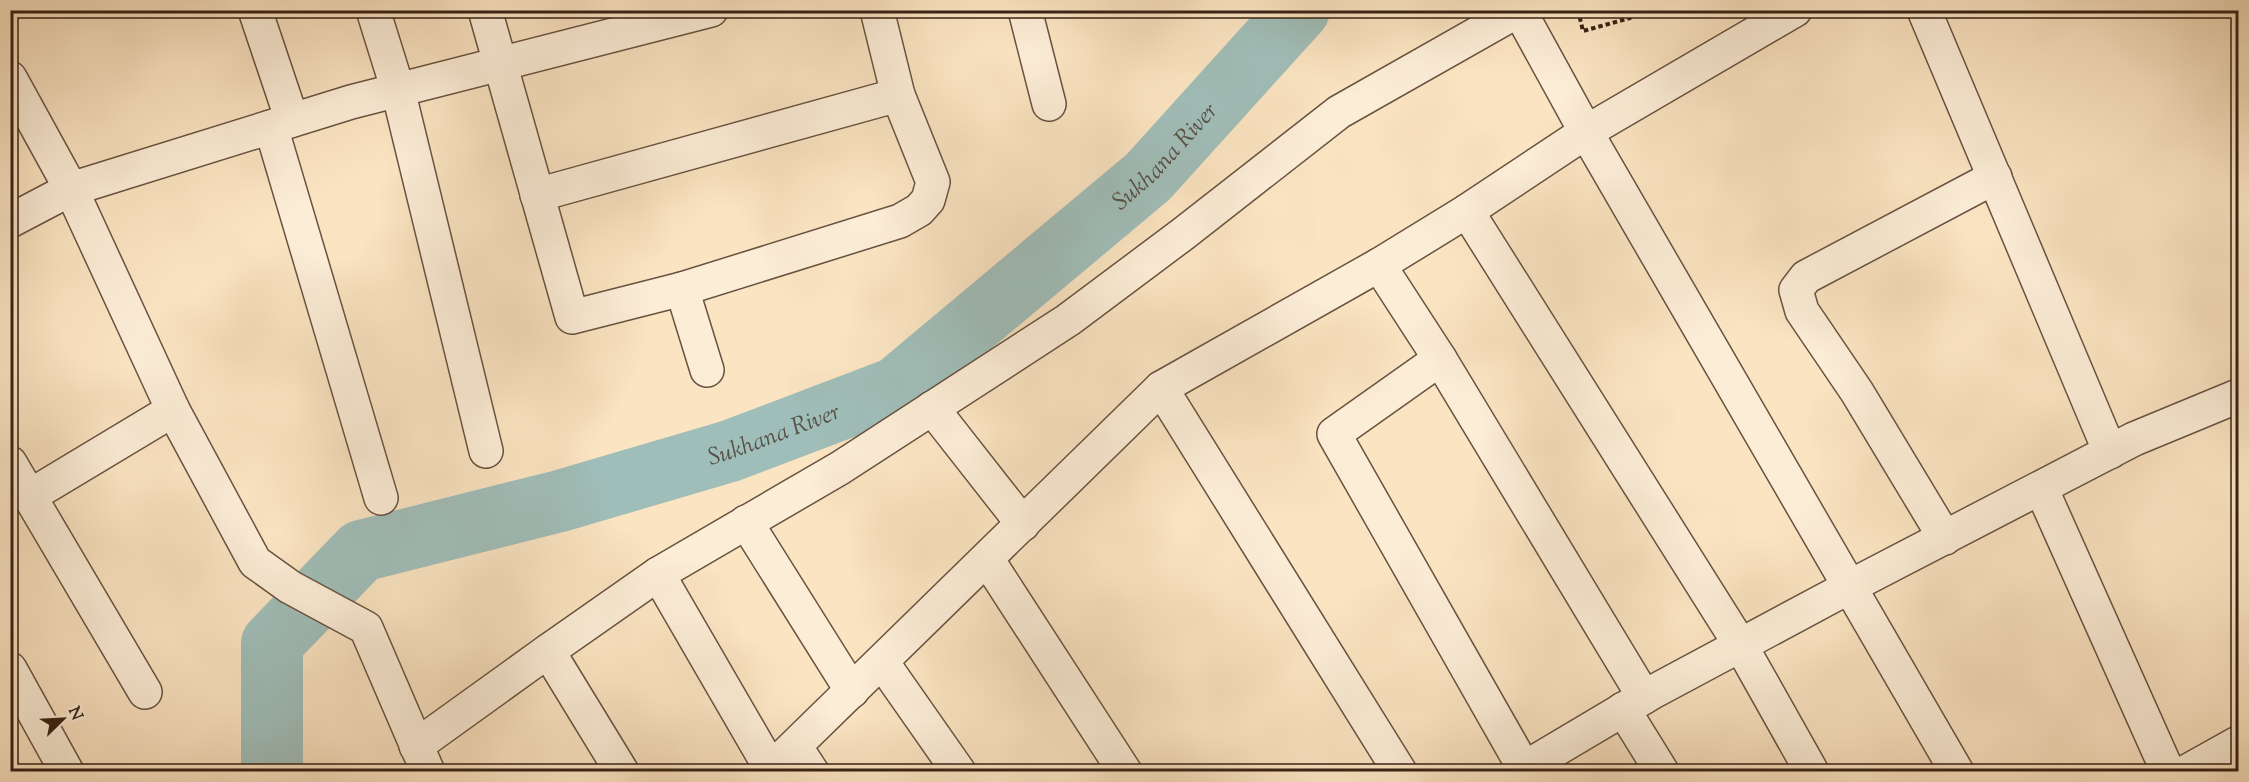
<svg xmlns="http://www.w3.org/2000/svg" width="2249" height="782" viewBox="0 0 2249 782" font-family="'Sorts Mill Goudy',serif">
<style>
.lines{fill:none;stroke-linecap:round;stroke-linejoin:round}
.river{stroke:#a0beb9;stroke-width:62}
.minor-casing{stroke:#685240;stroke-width:36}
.path{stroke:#372215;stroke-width:4;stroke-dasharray:4.5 3;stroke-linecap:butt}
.minor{stroke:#fcedd7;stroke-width:33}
.labels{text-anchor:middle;stroke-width:4.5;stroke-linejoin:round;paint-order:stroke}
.water-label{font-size:24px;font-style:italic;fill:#565146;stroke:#fcedd7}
</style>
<rect width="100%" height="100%" fill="#fbe4c2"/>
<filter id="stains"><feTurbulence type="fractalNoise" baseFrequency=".00333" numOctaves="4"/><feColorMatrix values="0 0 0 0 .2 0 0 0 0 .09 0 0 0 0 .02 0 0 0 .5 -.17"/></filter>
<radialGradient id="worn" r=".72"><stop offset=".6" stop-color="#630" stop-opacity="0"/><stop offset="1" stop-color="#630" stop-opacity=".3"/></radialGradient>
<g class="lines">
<path class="river" id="s1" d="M272 772V643L361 551 560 501 730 451 896 388 1148 177 1299 10"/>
<defs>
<g id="minor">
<polyline points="255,10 292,120"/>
<polyline points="373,10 398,90 486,451"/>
<polyline points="485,10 572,317 682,289 707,370"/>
<polyline points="1025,10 1049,104"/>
<polyline points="1519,10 1586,132 1957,772"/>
<polyline points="1924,10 2110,452"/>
<polyline points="10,78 71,189 173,410 255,562 290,587 366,628 428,772"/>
<polyline points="271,127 381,498"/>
<polyline points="537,195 898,95"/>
<polyline points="1467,211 1741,646 1812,772"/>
<polyline points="10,221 71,189 351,102 711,10"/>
<polyline points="682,289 900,221 919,210 928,200 933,182 898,95 877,10"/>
<polyline points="1440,359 1644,697"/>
<polyline points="1161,388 1379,265"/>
<polyline points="932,408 1023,524"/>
<polyline points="10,463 145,692"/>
<polyline points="2041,488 2168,772"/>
<polyline points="30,496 173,410"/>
<polyline points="746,522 852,691"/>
<polyline points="1945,538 1857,392 1802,311 1796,290 1806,277 1995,177"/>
<polyline points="987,559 1125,772"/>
<polyline points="658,574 771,769"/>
<polyline points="882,662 959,772"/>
<polyline points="10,669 67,772"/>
<polyline points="1623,709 1662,772"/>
<polyline points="416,746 548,651"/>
<polyline points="795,746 812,772"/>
<polyline points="1524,768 1334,434 1440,359 1379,265 1467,211 1586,132 1795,10"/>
<polyline points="622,772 548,651 658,574 840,468 1068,320 1183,234 1339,112 1519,10"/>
<polyline points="768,772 1161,388 1400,772"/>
<polyline points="1518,772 1651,693 1849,587 2134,439 2238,396"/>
<polyline points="2186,772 2238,743"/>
</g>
</defs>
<use href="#minor" class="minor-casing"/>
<polyline class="path" points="1578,10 1583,31 1630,18 1632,10"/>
<use href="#minor" class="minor"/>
</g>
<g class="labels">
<g class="water-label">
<text dy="8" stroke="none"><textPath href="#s1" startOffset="1172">Sukhana River</textPath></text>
<text dy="8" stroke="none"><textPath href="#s1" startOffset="686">Sukhana River</textPath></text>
</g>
</g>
<rect width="2249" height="782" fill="none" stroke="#fbe4c2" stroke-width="36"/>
<rect x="12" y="12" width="2225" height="758" fill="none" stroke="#372215" stroke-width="3"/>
<rect x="18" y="18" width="2213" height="746" fill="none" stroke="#372215" stroke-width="1.5"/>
<g transform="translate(63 719) rotate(66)" stroke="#fcedd7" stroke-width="4.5" paint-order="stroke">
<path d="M0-4.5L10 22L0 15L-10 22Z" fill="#372215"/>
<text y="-9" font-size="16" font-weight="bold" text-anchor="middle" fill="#372215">N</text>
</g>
<rect width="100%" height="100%" filter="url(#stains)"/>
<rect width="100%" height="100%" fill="url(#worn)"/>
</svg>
